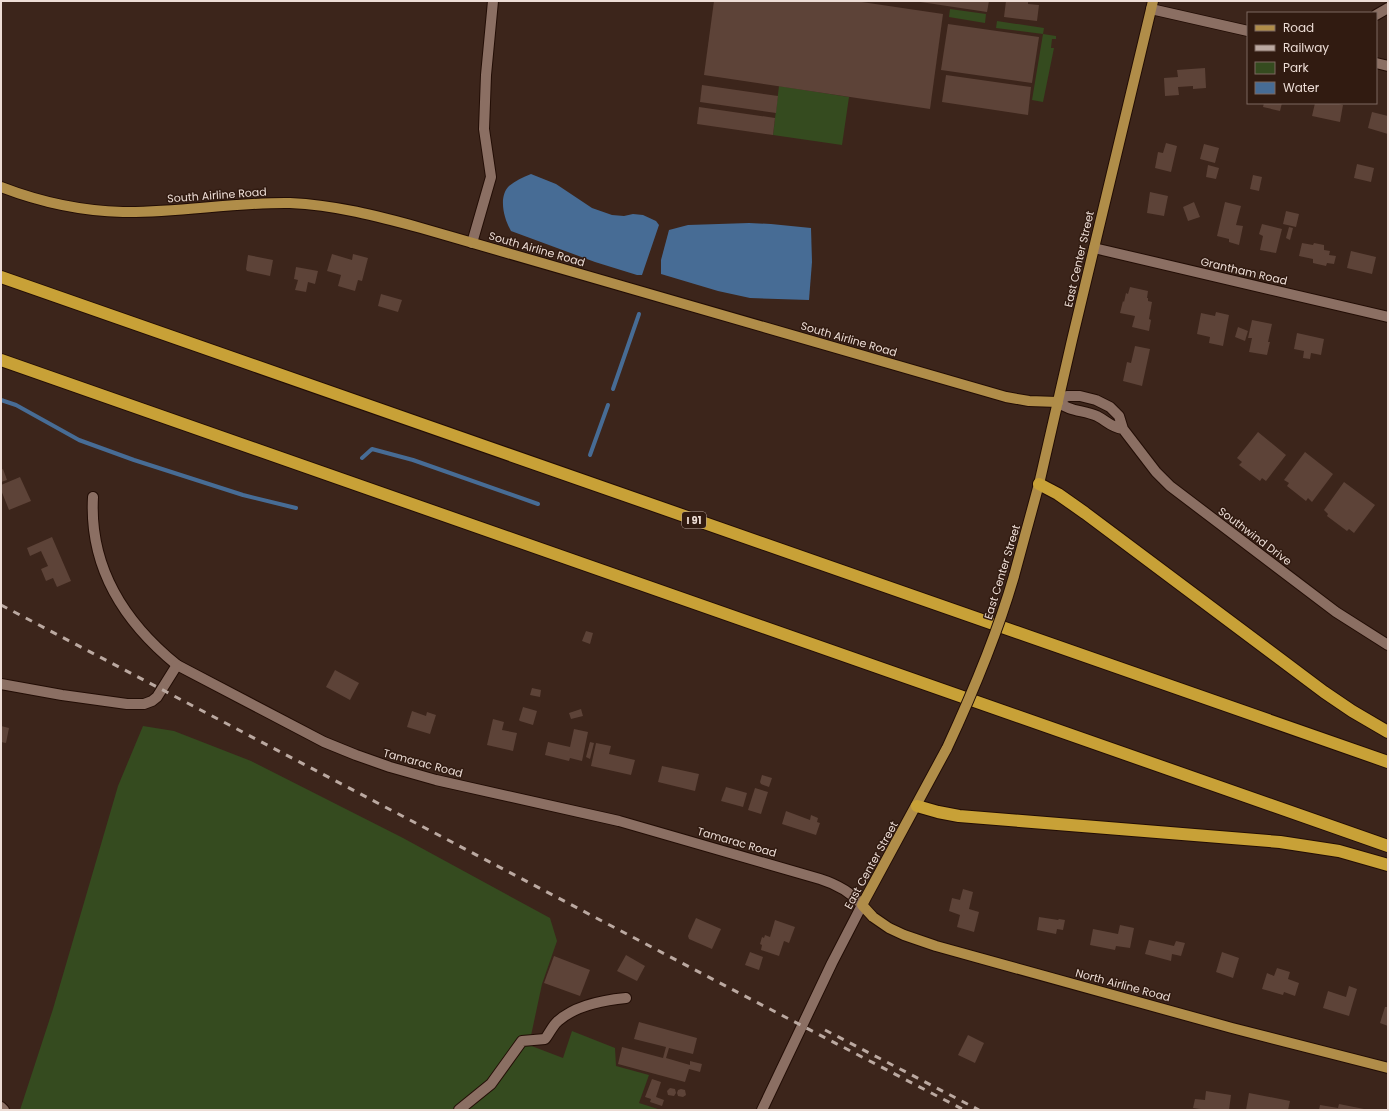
<svg xmlns="http://www.w3.org/2000/svg" width="1389" height="1111" viewBox="0 0 1389 1111" font-family="Poppins,sans-serif">
<style>
.green{fill:#354b1f}
.water{fill:#476c95}
.lines{fill:none;stroke-linecap:round;stroke-linejoin:round}
.stream{stroke:#476c95;stroke-width:4}
.building{fill:#5d4338}
.minor-casing{stroke:#220d05;stroke-width:12}
.major-casing{stroke:#220d05;stroke-width:12}
.highway-casing{stroke:#220d05;stroke-width:14}
.minor{stroke:#8b6f63;stroke-width:10}
.major{stroke:#b08d49;stroke-width:10}
.highway{stroke:#c8a137;stroke-width:12}
.rail{stroke:#bba9a1;stroke-width:3;stroke-dasharray:7 7;stroke-linecap:butt}
.major-bridge-casing{stroke:#220d05;stroke-width:12;stroke-linecap:butt}
.major-bridge{stroke:#b08d49;stroke-width:10}
.labels{text-anchor:middle;stroke-width:3;stroke-linejoin:round;paint-order:stroke}
.shield{fill:#311b11;stroke:#b5a39b;stroke-width:1}
.shield-label{font-size:10px;font-weight:bold;fill:#edddd6}
.street-label{font-size:11px;fill:#edddd6;stroke:#311b11}
</style>
<rect width="100%" height="100%" fill="#3c251b"/>
<g class="green">
<polygon points="950,9 986,14 985,23 949,17"/>
<polygon points="997,21 1044,28 1043,34 1056,36 1056,39 1052,39 1051,48 1054,48 1043,102 1032,100 1043,34 996,28"/>
<polygon points="779,86 849,97 842,145 773,135"/>
<polygon points="143,726 174,731 251,761 403,838 550,918 557,941 542,984 529,1045 563,1058 572,1031 615,1048 616,1066 649,1075 639,1103 661,1110 20,1110 53,1009 118,786"/>
</g>
<g class="water">
<path d="M531 174 556 184 592 208 612 215 624 216 633 214 643 215 656 221 659 225 642 275H637L595 262 511 231C504 219 498 197 509 186 515 181 523 177 531 174Z"/>
<polygon points="749,223 771,224 811,228 812,262 809,300 750,298 718,291 661,274 661,260 669,230 688,225"/>
</g>
<g class="lines">
<g class="stream">
<polyline points="613,389 639,314"/>
<polyline points="1,400 16,405 79,440 134,460 243,495 296,508"/>
<polyline points="590,455 608,405"/>
<polyline points="362,458 372,449 413,460 538,504"/>
</g>
</g>
<g class="building">
<polygon points="714,1 855,1 943,14 930,109 704,75"/>
<polygon points="914,1 989,1 987,12"/>
<polygon points="1006,1 1028,1 1028,4 1039,5 1037,21 1004,17"/>
<polygon points="948,24 1039,37 1032,83 941,70"/>
<polygon points="1205,68 1206,88 1193,89 1193,86 1178,87 1179,95 1165,96 1164,78 1178,77 1177,70"/>
<polygon points="946,75 1031,87 1028,115 942,102"/>
<polygon points="702,85 778,96 776,113 700,102"/>
<polygon points="1264,103 1282,103 1280,111 1263,107"/>
<polygon points="1315,103 1335,103 1343,105 1340,122 1312,116"/>
<polygon points="699,107 775,118 773,135 697,124"/>
<polygon points="1372,112 1388,116 1388,134 1368,128"/>
<polygon points="1166,143 1177,146 1171,172 1155,168 1158,152 1163,153"/>
<polygon points="1204,144 1219,148 1215,163 1200,159"/>
<polygon points="1357,164 1374,168 1371,182 1354,178"/>
<polygon points="1208,165 1219,168 1216,179 1206,177"/>
<polygon points="1253,175 1262,177 1259,191 1250,189"/>
<polygon points="1150,192 1168,196 1164,216 1147,213"/>
<polygon points="1194,202 1200,217 1188,221 1183,207"/>
<polygon points="1225,202 1241,206 1236,225 1243,226 1239,245 1229,242 1229,239 1217,236"/>
<polygon points="1286,211 1299,214 1296,227 1283,224"/>
<polygon points="1262,224 1282,229 1276,253 1260,250 1263,236 1259,234"/>
<polygon points="1289,227 1293,228 1290,240 1286,238"/>
<polygon points="1302,243 1313,245 1314,243 1324,245 1324,250 1330,251 1329,255 1336,256 1334,264 1327,263 1326,266 1313,263 1313,259 1299,256"/>
<polygon points="1351,251 1376,257 1372,274 1347,268"/>
<polygon points="332,254 352,260 353,254 368,258 362,281 358,280 355,291 338,286 341,275 327,271"/>
<polygon points="248,255 273,260 270,276 247,271 246,269"/>
<polygon points="296,267 318,271 315,284 308,282 306,292 295,290 298,280 294,279"/>
<polygon points="1130,287 1148,291 1147,298 1148,298 1148,301 1152,302 1149,319 1151,320 1149,331 1132,327 1135,316 1120,313 1123,301 1124,302 1126,293 1128,294"/>
<polygon points="381,294 402,300 398,312 378,306"/>
<polygon points="1216,312 1229,315 1223,346 1209,343 1210,337 1197,334 1201,313 1215,316"/>
<polygon points="1252,320 1272,324 1268,342 1270,342 1267,355 1249,352 1252,338 1248,338"/>
<polygon points="1238,327 1248,331 1245,341 1235,337"/>
<polygon points="1297,333 1324,339 1321,355 1311,353 1310,359 1303,358 1304,351 1294,349"/>
<polygon points="1135,346 1150,349 1142,386 1123,381 1127,362 1131,363"/>
<polygon points="1258,432 1286,455 1266,481 1262,478 1260,481 1239,465 1242,462 1237,458"/>
<polygon points="1305,452 1333,474 1312,502 1308,498 1306,501 1287,486 1289,483 1284,480"/>
<polygon points="3,469 7,480 1,482 1,470"/>
<polygon points="20,477 31,501 9,510 1,490 1,485"/>
<polygon points="1344,482 1375,505 1354,533 1349,529 1347,531 1327,516 1328,514 1324,510"/>
<polygon points="52,537 71,581 57,587 53,578 46,581 41,569 48,566 41,551 30,556 27,548"/>
<polygon points="586,631 593,633 590,644 582,641"/>
<polygon points="335,670 359,683 350,700 326,687"/>
<polygon points="532,688 541,690 540,697 530,695"/>
<polygon points="523,707 537,711 533,725 520,721 519,720"/>
<polygon points="581,709 583,716 571,719 569,713"/>
<polygon points="412,711 426,716 427,712 436,715 430,734 407,727"/>
<polygon points="493,719 504,722 502,730 517,733 513,751 487,745"/>
<polygon points="1,726 9,728 6,743 1,742"/>
<polygon points="574,729 588,732 582,761 570,758 569,761 545,755 548,742 570,747"/>
<polygon points="590,742 594,743 590,759 586,757"/>
<polygon points="596,743 611,746 609,754 635,760 631,775 591,766"/>
<polygon points="662,766 699,774 695,791 658,782"/>
<polygon points="762,775 772,778 769,787 761,784 760,782"/>
<polygon points="726,787 747,793 743,807 721,801"/>
<polygon points="755,788 768,792 761,814 748,810"/>
<polygon points="786,811 810,820 811,815 818,818 817,822 820,823 816,835 782,824"/>
<polygon points="963,889 973,892 969,909 979,912 974,932 957,927 960,915 949,911 952,898 960,900"/>
<polygon points="1039,917 1058,920 1059,919 1065,920 1063,930 1057,929 1056,934 1037,930"/>
<polygon points="696,918 721,929 712,949 689,939 688,936"/>
<polygon points="775,920 795,927 789,943 784,941 779,956 761,950 762,945 760,944 762,937 764,938 765,935 770,937"/>
<polygon points="1120,925 1134,928 1130,948 1116,946 1115,950 1090,945 1093,929 1118,934"/>
<polygon points="1149,940 1174,946 1176,941 1185,943 1181,956 1172,954 1171,961 1145,954"/>
<polygon points="750,952 763,957 759,970 745,965"/>
<polygon points="1222,952 1239,958 1233,978 1216,972"/>
<polygon points="626,955 645,966 637,981 617,971"/>
<polygon points="554,956 590,970 580,996 544,983"/>
<polygon points="1277,968 1290,972 1288,979 1299,983 1295,996 1284,992 1283,995 1262,989 1267,973 1274,976"/>
<polygon points="1349,986 1357,989 1349,1016 1323,1008 1328,991 1346,997"/>
<polygon points="1385,1007 1388,1007 1388,1026 1380,1023"/>
<polygon points="639,1022 697,1038 693,1054 669,1048 666,1058 690,1065 690,1061 702,1064 700,1072 689,1069 685,1082 618,1064 622,1047 663,1058 666,1047 634,1039"/>
<polygon points="968,1035 984,1043 975,1063 958,1055"/>
<polygon points="652,1079 661,1082 656,1097 664,1100 662,1106 650,1102 651,1099 645,1097"/>
<polygon points="670,1088 675,1089 676,1093 674,1096 668,1095 667,1091"/>
<polygon points="681,1089 685,1090 686,1095 683,1097 678,1096 677,1093 678,1090"/>
<polygon points="1206,1091 1231,1095 1229,1110 1208,1110 1193,1108 1195,1099 1205,1100"/>
<polygon points="1249,1093 1290,1101 1288,1110 1246,1110"/>
<polygon points="1339,1104 1364,1109 1364,1110 1319,1110 1320,1105 1338,1108"/>
</g>
<g class="lines">
<defs>
<g id="minor">
<polyline points="1151,9 1248,31"/>
<polyline points="1376,15 1388,8"/>
<polyline points="1376,63 1388,66"/>
<polyline points="472,243 491,177 484,129 486,75 493,1"/>
<polyline points="1094,248 1388,317"/>
<path d="M1123 429C1110 427 1107 421 1097 416 1084 410 1070 412 1058 402L1067 396H1080L1096 400 1110 407 1119 416 1123 429 1156 472 1170 486 1336 612 1388 645"/>
<path d="M93 497C89 568 124 622 177 665L324 742 356 755 390 767 436 780 619 821 820 879C836 884 850 891 862 905L832 963 762 1110"/>
<polyline points="1,684 62,695 127,704 144,704 152,701 157,697 177,665"/>
<polyline points="1,1107 4,1110"/>
<path d="M459 1110 491 1084 522 1041 545 1039C549 1034 553 1025 558 1021 575 1006 604 1000 626 998"/>
</g>
<g id="major">
<path d="M1 187C40 202 81 211 123 212 178 213 234 202 290 203 335 205 378 216 421 228L1006 397 1029 401 1058 402"/>
<polyline points="1014,576 1039,484 1072,340 1153,1"/>
<polyline points="947,748 862,905 873,917 889,928 904,935 936,946 1232,1028 1388,1068"/>
</g>
<g id="highway">
<polyline points="1,277 1388,762"/>
<polyline points="1,360 1388,846"/>
<polyline points="1039,484 1058,494 1085,513 1324,692 1352,711 1388,732"/>
<polyline points="917,806 938,812 959,816 1280,842 1339,851 1388,865"/>
</g>
</defs>
<use href="#minor" class="minor-casing"/>
<use href="#major" class="major-casing"/>
<use href="#highway" class="highway-casing"/>
<use href="#minor" class="minor"/>
<use href="#major" class="major"/>
<use href="#highway" class="highway"/>
<g class="rail">
<polyline points="1,605 739,993 964,1110"/>
<polyline points="825,1030 979,1110"/>
</g>
<defs>
<path id="major-bridge" d="M947 748C973 692 997 635 1014 576"/>
</defs>
<use href="#major-bridge" class="major-bridge-casing"/>
<use href="#major-bridge" class="major-bridge"/>
</g>
<g class="labels">
<rect class="shield" x="682" y="512" width="24" height="16" rx="3"/>
<g class="shield-label">
<text x="694" y="524">I 91</text>
</g>
<g class="street-label">
<text transform="translate(217 195) rotate(-4)" y="4">South Airline Road</text>
<text transform="translate(537 249) rotate(16)" y="4">South Airline Road</text>
<text transform="translate(1079 259) rotate(-77)" y="4">East Center Street</text>
<text transform="translate(1244 271) rotate(13)" y="4">Grantham Road</text>
<text transform="translate(849 339) rotate(16)" y="4">South Airline Road</text>
<text transform="translate(1255 536) rotate(37)" y="4">Southwind Drive</text>
<text transform="translate(1002 572) rotate(-73)" y="4">East Center Street</text>
<text transform="translate(423 763) rotate(15)" y="4">Tamarac Road</text>
<text transform="translate(737 842) rotate(16)" y="4">Tamarac Road</text>
<text transform="translate(871 865) rotate(-61)" y="4">East Center Street</text>
<text transform="translate(1123 985) rotate(15)" y="4">North Airline Road</text>
</g>
</g>
<rect width="1389" height="1111" fill="none" stroke="#edddd6" stroke-width="4"/>
<rect x="1247" y="12" width="130" height="92" fill="#311b11" stroke="#7c6960"/>
<rect x="1255" y="25" width="20" height="6" fill="#b08d49" stroke="#7c6960"/>
<text x="1283" y="32" font-size="12" fill="#edddd6">Road</text>
<rect x="1255" y="45" width="20" height="6" fill="#bba9a1" stroke="#7c6960"/>
<text x="1283" y="52" font-size="12" fill="#edddd6">Railway</text>
<rect x="1255" y="62" width="20" height="12" fill="#354b1f" stroke="#7c6960"/>
<text x="1283" y="72" font-size="12" fill="#edddd6">Park</text>
<rect x="1255" y="82" width="20" height="12" fill="#476c95" stroke="#7c6960"/>
<text x="1283" y="92" font-size="12" fill="#edddd6">Water</text>
</svg>
